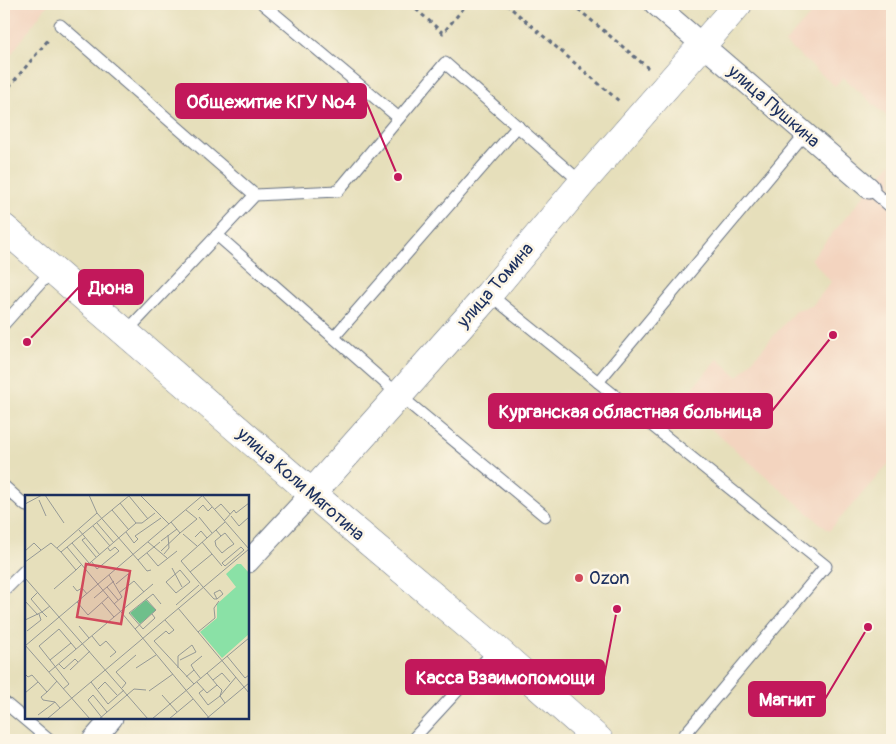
<svg xmlns="http://www.w3.org/2000/svg" width="896" height="744" viewBox="0 0 896 744" font-family="Pangolin,sans-serif">
<style>
.built{fill:#f3d4bf}
.lines{fill:none;stroke-linecap:round;stroke-linejoin:round}
.lane-casing{stroke:#626d7f;stroke-width:13}
.street-casing{stroke:#626d7f;stroke-width:23}
.secondary-casing{stroke:#626d7f;stroke-width:29}
.primary-casing{stroke:#626d7f;stroke-width:29}
.path{stroke:#626d7f;stroke-width:3;stroke-dasharray:4 4;stroke-linecap:butt}
.lane{stroke:#fff;stroke-width:11}
.street{stroke:#fff;stroke-width:21}
.secondary{stroke:#fff;stroke-width:28}
.primary{stroke:#fff;stroke-width:28}
.poi-dot{fill:#d1495b;stroke:#fcf5e5;stroke-width:2}
.labels{text-anchor:middle;stroke-width:5;stroke-linejoin:round;paint-order:stroke}
.street-label{font-size:18px;fill:#1b2f5e;stroke:#fcf5e5}
.poi-label{font-size:18px;fill:#1b2f5e;stroke:#fcf5e5;text-anchor:start}
.inset-road{fill:none;stroke:#959996;stroke-width:1}
.view{fill:#d1495b;fill-opacity:0.15;stroke:#d1495b;stroke-width:2.5}
.inset-edge{fill:none;stroke:#1b2f5e;stroke-width:2.5}
.leader{fill:none;stroke:#c2185b;stroke-width:2}
.callout-dot{fill:#c2185b;stroke:#fcf5e5;stroke-width:2}
.callout{fill:#c2185b;stroke:#c2185b;stroke-width:2}
.callout-label{font-size:19px;text-anchor:middle;font-weight:bold;fill:#fff}
</style>
<rect width="100%" height="100%" fill="#fcf5e5"/>
<filter id="ink" filterUnits="userSpaceOnUse"><feTurbulence type="fractalNoise" baseFrequency=".02" numOctaves="2"/><feDisplacementMap in="SourceGraphic" scale="10" xChannelSelector="R" yChannelSelector="G"/><feConvolveMatrix kernelMatrix="1 2 1 2 8 2 1 2 1" color-interpolation-filters="sRGB"/></filter>
<filter id="wash" filterUnits="userSpaceOnUse"><feTurbulence type="fractalNoise" baseFrequency=".0096" numOctaves="4" result="noise"/><feDisplacementMap in="SourceGraphic" scale="20" xChannelSelector="R" yChannelSelector="G"/><feGaussianBlur stdDeviation="1.12" result="paint"/><feColorMatrix in="noise" values="0 0 0 0 0 0 0 0 0 0 0 0 0 0 0 0 0 1.4 0 .05"/><feComposite in="paint" operator="in"/></filter>
<g filter="url(#wash)">
<rect width="100%" height="100%" fill="#e6dfbb"/>
<g class="built">
<polygon points="4,4 48,4 4,64"/>
<polygon points="820,4 892,4 892,121 843,77 835,86 785,43"/>
<polygon points="892,162 892,460 829,531 680,402 718,359 738,377 796,310 812,306 831,282 811,259"/>
</g>
</g>
<g filter="url(#ink)">
<g class="lines">
<defs>
<g id="lane">
<polyline points="263,4 399,118"/>
<polyline points="60,25 255,195"/>
<polyline points="869,188 892,208"/>
<polyline points="217,235 399,395 545,516"/>
<polyline points="489,294 826,566 680,740"/>
<polyline points="4,324 53,269"/>
<polyline points="126,332 255,195 338,191 445,63 582,183"/>
<polyline points="334,337 518,126"/>
<polyline points="598,382 806,133"/>
<polyline points="4,486 26,506"/>
<polyline points="4,591 26,569"/>
<polyline points="4,702 49,740"/>
<polyline points="412,740 496,649"/>
</g>
<g id="street">
<polyline points="655,4 869,188"/>
<polyline points="248,562 312,493"/>
<polyline points="93,740 112,718"/>
</g>
<polyline id="secondary" points="312,493 489,294 582,183 738,4"/>
<polyline id="primary" points="4,228 343,520 496,649 599,740"/>
</defs>
<use href="#lane" class="lane-casing"/>
<use href="#street" class="street-casing"/>
<use href="#secondary" class="secondary-casing"/>
<use href="#primary" class="primary-casing"/>
<g class="path">
<polyline points="410,4 443,33 467,4"/>
<polyline points="506,4 619,101"/>
<polyline points="572,4 648,68"/>
<polyline points="4,93 49,39"/>
</g>
<use href="#lane" class="lane"/>
<use href="#street" class="street"/>
<use href="#secondary" class="secondary"/>
<use href="#primary" class="primary"/>
</g>
</g>
<circle class="poi-dot" cx="579" cy="578" r="5"/>
<g class="labels">
<g class="street-label">
<text transform="translate(774 106) rotate(41)" y="6">улица Пушкина</text>
<text transform="translate(495 285) rotate(-49)" y="6">улица Томина</text>
<text transform="translate(301 484) rotate(41)" y="6">улица Коли Мяготина</text>
</g>
<g class="poi-label">
<text x="589" y="584">Ozon</text>
</g>
</g>
<g transform="translate(25 495)">
<rect width="224" height="224" fill="#e6dfbb"/>
<path d="M121 105 131 115 115 129 105 118Z" fill="#6fbf8b"/>
<path d="M212 69H216L224 78V139L197 163 175 137 192 123V109L211 92 201 79Z" fill="#8ae1a6"/>
<path class="inset-road" d="M20 0 39 28M64 0 72 18 113 65 135 47M115 0 144 29M177 0 224 54M104 1 123 24M14 5 21 21M0 9 17 0M190 14 196 9 205 19M87 15 104 35M173 15 178 10 183 16 187 12M206 21 214 31 224 22M174 22 187 38M199 26 209 15 211 18 224 8M146 27 155 38 172 24 161 15M72 28 89 48M111 28H117L130 18M68 31 85 51M54 35 75 60M191 35 196 41 200 38 209 49 203 53M101 37 109 48 113 44 110 41 136 23M158 39 172 51M196 41 190 46 191 51 197 58 203 53M170 42 176 36 182 43M60 43 57 45 71 62M136 46 152 34M123 47 142 63M177 47 197 71M47 48 64 68M42 52 185 224M216 52 219 55 200 71 197 68ZM32 53 72 18M0 56 9 48 16 55M136 56 155 38M36 57 51 75 56 70M122 58 133 71 152 56M139 59 144 53 143 40M113 65 122 76 126 75M0 67 26 48 36 57 105 0M67 67 72 74 94 56 90 52 85 56 83 53M59 73 111 28 95 8M147 73 157 92M155 75 165 87 151 98 141 87ZM165 77 187 59M84 80 97 102 89 109M0 83 123 224M91 89 103 79M48 91 52 96 57 93 62 99M82 92 93 105M178 92 156 66 200 27M178 92 189 104H192L189 98 195 95 198 99 192 104M29 94 51 75M13 97 6 104 17 117 25 111M94 98 109 86 119 97M69 103 89 86M0 106 13 120M52 107 63 120 83 102M77 108 89 122M151 110 174 90M153 113 224 198M127 119 130 123 118 134 104 118 128 99 136 109M0 125 17 117 22 122M140 125 149 135 144 139 141 136 129 146 169 189M54 131 64 143M110 134 131 115 121 104M2 136 16 125 14 119M173 137 190 123 189 113 194 106M67 141 75 151 81 146 91 157 85 162M0 150 65 224M0 151 178 0M202 161 220 183 224 180M25 165 46 148 51 154M34 169 39 174 50 164 53 167M111 173 131 160M153 173V161L167 150 171 157 155 165M45 175 65 156M169 175 166 170 177 161M24 177 128 89M0 179 3 182 7 180 22 197 32 186M161 182 169 175 176 184M188 185 197 178 205 187M66 187 83 209M172 187 182 198 192 190 182 178M97 193 101 188 91 177 111 160M38 194 44 189 14 151 34 134 46 148M73 194 80 187 92 200M179 194 174 198 183 210 195 201 197 195 192 190M124 196 148 179M22 197 16 202 18 205 30 207 35 213M0 198 13 187M137 200 152 217M200 208 195 201 211 182M83 209 99 195M13 220 30 207M22 224 224 54M74 224 109 194 121 195M78 224 63 205 68 200 82 217M127 224 224 143M144 224 168 204M181 224 224 188"/>
<path class="view" d="M61 69 105 76 96 129 52 122Z"/>
<rect width="224" height="224" class="inset-edge"/>
</g>
<path class="leader" d="M398 177L366 101M27 342L79 287M833 335L772 411M617 609L604 677M868 627L825 699"/>
<g class="callout-dot">
<circle cx="398" cy="177" r="5"/>
<circle cx="27" cy="342" r="5"/>
<circle cx="833" cy="335" r="5"/>
<circle cx="617" cy="609" r="5"/>
<circle cx="868" cy="627" r="5"/>
</g>
<g class="callout">
<rect x="176" y="84" width="190" height="34" rx="5"/>
<rect x="79" y="270" width="64" height="34" rx="5"/>
<rect x="489" y="394" width="283" height="34" rx="5"/>
<rect x="406" y="660" width="198" height="34" rx="5"/>
<rect x="749" y="682" width="76" height="34" rx="5"/>
</g>
<g class="callout-label">
<text x="271" y="108">Общежитие КГУ №4</text>
<text x="111" y="294">Дюна</text>
<text x="630" y="418">Курганская областная больница</text>
<text x="505" y="684">Касса Взаимопомощи</text>
<text x="787" y="706">Магнит</text>
</g>
<rect width="896" height="744" fill="none" stroke="#fcf5e5" stroke-width="20"/>
</svg>
